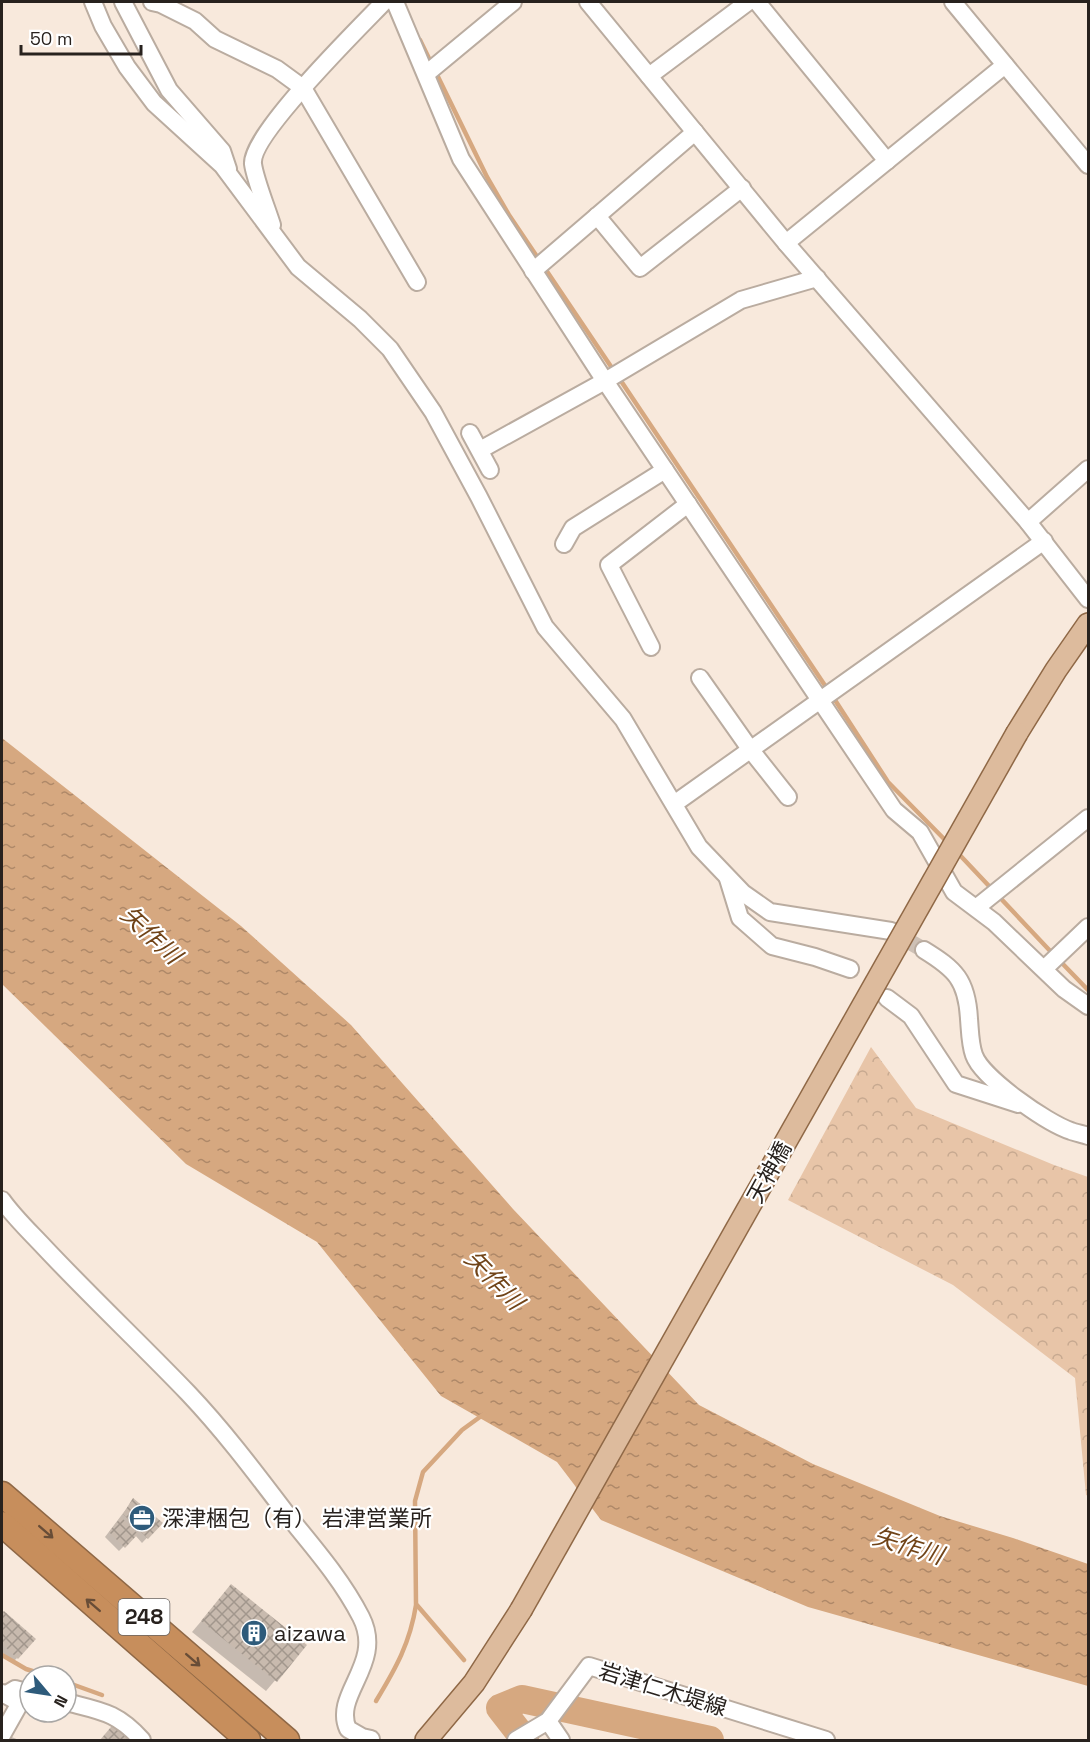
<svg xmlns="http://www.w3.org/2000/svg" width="1090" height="1742" viewBox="0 0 1090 1742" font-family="'Space Grotesk','Noto Sans JP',sans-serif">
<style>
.forest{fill:url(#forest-crowns)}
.water{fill:url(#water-ripples)}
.shadow{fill:#0003}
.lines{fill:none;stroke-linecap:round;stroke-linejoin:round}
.stream{stroke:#d6a880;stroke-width:4.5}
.river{stroke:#d6a880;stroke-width:28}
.building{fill:url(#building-cross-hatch)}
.minor-tunnel{stroke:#cec1b6;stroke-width:16;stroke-dasharray:16 8;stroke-linecap:butt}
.minor-casing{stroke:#baaca0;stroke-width:20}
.major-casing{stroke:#8f6846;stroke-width:24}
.highway-casing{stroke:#8f6846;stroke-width:27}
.minor{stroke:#fff;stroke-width:16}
.major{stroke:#ddbb9d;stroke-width:21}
.highway{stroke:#c78e5c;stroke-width:24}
.major-bridge-casing{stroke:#8f6846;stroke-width:24;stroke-linecap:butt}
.major-bridge{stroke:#ddbb9d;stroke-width:21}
.oneway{stroke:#684d37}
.labels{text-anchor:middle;stroke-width:4.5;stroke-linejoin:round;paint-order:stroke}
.shield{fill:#fff;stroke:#686462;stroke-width:1.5}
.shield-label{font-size:21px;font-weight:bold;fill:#28221e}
.street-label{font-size:22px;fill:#28221e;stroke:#fff}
.poi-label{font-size:22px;fill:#28221e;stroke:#fff;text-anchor:start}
.water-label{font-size:24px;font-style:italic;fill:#704317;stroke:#fff}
</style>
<defs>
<pattern id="forest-crowns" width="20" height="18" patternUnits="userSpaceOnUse" patternTransform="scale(1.5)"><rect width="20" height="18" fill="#e8c5a8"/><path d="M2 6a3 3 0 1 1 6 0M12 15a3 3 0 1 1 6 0" fill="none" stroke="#c7a990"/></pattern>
<pattern id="water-ripples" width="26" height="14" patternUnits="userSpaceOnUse" patternTransform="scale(1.5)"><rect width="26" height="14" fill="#d6a880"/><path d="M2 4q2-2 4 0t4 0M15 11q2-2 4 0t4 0" fill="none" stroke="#ae8868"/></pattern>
<pattern id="building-cross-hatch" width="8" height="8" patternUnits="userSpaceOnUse" patternTransform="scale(1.5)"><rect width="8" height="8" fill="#c8baae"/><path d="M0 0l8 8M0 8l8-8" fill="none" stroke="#a2978d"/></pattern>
</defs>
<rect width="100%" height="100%" fill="#f8e9dc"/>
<polygon class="forest" points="871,1047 916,1108 1054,1165 1088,1177 1088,1496 1086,1495 1075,1378 953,1285 788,1200"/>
<polygon class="water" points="2,738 241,926 351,1025 513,1209 699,1405 813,1464 940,1516 1013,1538 1088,1564 1088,1686 808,1607 601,1520 557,1462 441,1396 317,1242 186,1164 2,984"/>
<g class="shadow">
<polygon points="133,1500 161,1523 142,1543 135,1535 119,1551 105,1537"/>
<polygon points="231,1586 305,1645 266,1691 192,1632"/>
<polygon points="4,1613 17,1658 13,1662 2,1652 2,1615"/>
<polygon points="9,1736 19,1740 4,1740"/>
</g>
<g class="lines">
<g class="stream">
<polyline points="420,40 487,177 509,215 614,371"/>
<polyline points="619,378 828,690"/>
<polyline points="833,697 888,782 948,843"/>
<polyline points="956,851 1053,954"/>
<polyline points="1059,960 1088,990"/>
<polyline points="2,1655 26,1669 48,1676"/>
<polyline points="464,1660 416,1604 415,1501 423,1472 462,1430 484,1414"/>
<polyline points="66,1682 102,1695"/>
<polyline points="494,1698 500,1708"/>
<path d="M376 1701C396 1668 410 1643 416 1605"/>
</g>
<polyline class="river" points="525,1740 500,1708 522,1699 710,1740"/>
</g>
<g class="building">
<polygon points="133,1498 163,1523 148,1539 123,1514"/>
<polygon points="121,1517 138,1534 125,1548 109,1532"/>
<polygon points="231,1584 307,1645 277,1682 201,1621"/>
<polygon points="4,1611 36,1639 18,1659 2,1644 2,1613"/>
<polygon points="116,1721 138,1740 100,1740"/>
</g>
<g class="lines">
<polyline class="minor-tunnel" points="891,931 924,950"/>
<defs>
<g id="minor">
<polyline points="93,2 103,26 127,67 154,103 222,165 298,267 360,319 390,349 433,412 479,497 545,627 623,719 699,847 743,893 770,912 891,931"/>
<polyline points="123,2 169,90 222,151 228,169"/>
<polyline points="152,2 161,4 195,21 215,39 277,69 303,88 417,282"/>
<polyline points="395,2 461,159 605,381 894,810 920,832 954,892 994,922 1064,989 1088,1006"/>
<polyline points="588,2 786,243 1028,522 1088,599"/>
<polyline points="757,2 887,161"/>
<polyline points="953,2 1088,165"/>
<polyline points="426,74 513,2"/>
<polyline points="649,76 748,2"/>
<polyline points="597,216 640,268 742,188"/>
<path d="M272 225C267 209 255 179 253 164 250 135 360 27 384 2"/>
<polyline points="786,243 1005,65"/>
<polyline points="533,271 695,132"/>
<polyline points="470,433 490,470"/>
<polyline points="480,450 605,381 741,300 817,278"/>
<polyline points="1028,522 1088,469"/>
<polyline points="564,544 573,528 665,470"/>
<polyline points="651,647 609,565 688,504"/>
<polyline points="700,678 750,749 788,797"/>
<polyline points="674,804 1044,541"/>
<polyline points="728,879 740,918 772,946 815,957 850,969"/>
<polyline points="976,908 1088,818"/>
<path d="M924 950C955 969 967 980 969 1019 970 1030 970 1044 974 1055 982 1078 1047 1123 1071 1131 1076 1133 1083 1134 1088 1136"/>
<polyline points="1044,969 1088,927"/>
<polyline points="887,998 911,1016 956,1084 1018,1104"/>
<path d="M2 1200C14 1217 30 1232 44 1247 91 1297 141 1344 188 1393 225 1432 257 1475 289 1517 315 1549 342 1580 361 1617 385 1664 332 1694 348 1729L362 1737 371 1739"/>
<polyline points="2,1693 20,1703 2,1735"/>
<polyline points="5,1695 15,1689 30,1693"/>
<path d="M66 1702C101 1711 117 1712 142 1740"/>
<polyline points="548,1721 561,1740"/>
<polyline points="516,1740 548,1721 589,1666 826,1740"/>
</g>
<g id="major">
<polyline points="1017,733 1056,670 1088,624"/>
<polyline points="426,1740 474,1683 521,1610"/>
</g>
<g id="highway">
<polyline points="2,1494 287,1740"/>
<polyline points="2,1524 248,1740"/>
</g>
</defs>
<use href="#minor" class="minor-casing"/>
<use href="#major" class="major-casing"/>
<use href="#highway" class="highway-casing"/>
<use href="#minor" class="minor"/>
<use href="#major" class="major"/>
<use href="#highway" class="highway"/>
<defs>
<polyline id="major-bridge" points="521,1610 1017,733"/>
</defs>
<use href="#major-bridge" class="major-bridge-casing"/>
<use href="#major-bridge" class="major-bridge"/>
</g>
<defs><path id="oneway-shaft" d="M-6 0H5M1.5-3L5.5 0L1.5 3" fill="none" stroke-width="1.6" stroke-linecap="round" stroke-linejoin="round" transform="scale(1.5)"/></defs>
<g class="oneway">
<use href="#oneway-shaft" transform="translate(46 1532) rotate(41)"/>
<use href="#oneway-shaft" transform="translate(93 1605) rotate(-139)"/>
<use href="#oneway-shaft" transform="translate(193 1660) rotate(41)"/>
</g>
<defs>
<symbol id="office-disc" viewBox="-11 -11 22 22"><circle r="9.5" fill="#2e5b7b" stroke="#fff"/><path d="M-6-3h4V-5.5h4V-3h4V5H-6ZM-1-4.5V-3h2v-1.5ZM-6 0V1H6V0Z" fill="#fff"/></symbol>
<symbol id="building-disc" viewBox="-11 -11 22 22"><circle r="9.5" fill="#2e5b7b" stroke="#fff"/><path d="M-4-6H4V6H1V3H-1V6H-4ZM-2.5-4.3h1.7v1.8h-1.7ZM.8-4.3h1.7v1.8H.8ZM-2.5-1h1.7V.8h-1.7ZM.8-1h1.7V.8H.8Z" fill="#fff"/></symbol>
</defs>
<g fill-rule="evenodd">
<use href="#office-disc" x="127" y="1503" width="30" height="30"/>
<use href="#building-disc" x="239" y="1618" width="30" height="30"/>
</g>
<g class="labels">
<rect class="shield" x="118.5" y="1599" width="51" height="36" rx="4.5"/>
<g class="shield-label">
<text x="144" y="1624">248</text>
</g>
<g class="street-label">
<text transform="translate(769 1172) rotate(-61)" y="8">天神橋</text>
<text transform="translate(663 1689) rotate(17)" y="8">岩津仁木堤線</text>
</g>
<g class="poi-label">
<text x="162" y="1526">深津梱包（有） 岩津営業所</text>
<text x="274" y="1641">aizawa</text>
</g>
<g class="water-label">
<text transform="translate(151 935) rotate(43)" y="8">矢作川</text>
<text transform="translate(494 1280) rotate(46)" y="8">矢作川</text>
<text transform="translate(908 1546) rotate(17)" y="8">矢作川</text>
</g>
</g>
<rect width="1090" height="1742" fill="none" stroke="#28221e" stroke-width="6"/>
<g transform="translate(48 1694) rotate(119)"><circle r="28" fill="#ffffff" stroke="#a9a7a5" stroke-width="1.5"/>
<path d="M0-4.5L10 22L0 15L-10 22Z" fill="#2e5b7b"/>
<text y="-9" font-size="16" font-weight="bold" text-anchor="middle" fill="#28221e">N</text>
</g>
<path d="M21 45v9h120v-9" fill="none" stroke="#28221e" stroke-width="3"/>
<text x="30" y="45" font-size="18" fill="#28221e" stroke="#ffffff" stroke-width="4.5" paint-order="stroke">50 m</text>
</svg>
